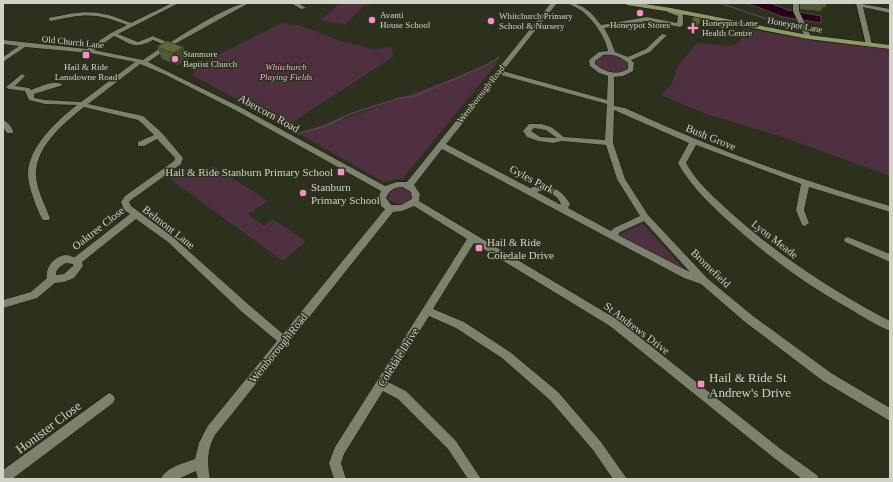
<svg xmlns="http://www.w3.org/2000/svg" width="893" height="482" viewBox="0 0 893 482" font-family="'Times New Roman',serif">
<style>
.green{fill:#4f3040}
.water{fill:#270419;stroke:#5a424e}
.lines{fill:none;stroke-linecap:round;stroke-linejoin:round}
.stream-far1{stroke:#5a424e;stroke-width:1.5}
.stream{stroke:#5a424e;stroke-width:2}
.minor-casing{stroke:#141807;stroke-width:1}
.major-casing{stroke:#141807;stroke-width:1}
.minor{fill:#7c826d;fill-rule:evenodd}
.major{fill:#8d9968;fill-rule:evenodd}
.wall{fill:#505933}
.shaded-wall{fill:#414929}
.building{fill:#5d683b;stroke:#414929}
.poi-dot{fill:#f98fc9;stroke:#2c311e;stroke-width:1.5}
.labels{text-anchor:middle;stroke-width:3;stroke-linejoin:round;paint-order:stroke}
.far-poi-label{font-size:9px;fill:#d0d3c8;stroke:#2c311e;text-anchor:start}
.far-street-label{font-size:9px;fill:#d0d3c8;stroke:#2c311e}
.far-park-label{font-size:9px;font-style:italic;fill:#f1a9ce;stroke:#2c311e}
.street-label{font-size:11px;fill:#d0d3c8;stroke:#2c311e}
.poi-label{font-size:11px;fill:#d0d3c8;stroke:#2c311e;text-anchor:start}
.near-poi-label{font-size:13px;fill:#d0d3c8;stroke:#2c311e;text-anchor:start}
.near-street-label{font-size:13px;fill:#d0d3c8;stroke:#2c311e}
</style>
<rect width="100%" height="100%" fill="#2c311e"/>
<g class="green">
<polygon points="340,3 370,3 368,6 365,5 345,25 321,20"/>
<polygon points="282,23 301,26 341,41 368,48 375,49 391,47 393,50 392,52 394,56 290,124 283,124 194,76 194,70 200,64"/>
<polygon points="742,28 821,42 890,49 890,176 783,137 706,114 661,95 671,85 678,66 697,43 732,46 740,41"/>
<path d="M607 54 618 55 629 63V69C616 76 607 72 595 65V59L597 56Z"/>
<polygon points="498,62 403,178 384,182 301,135"/>
<polygon points="213,166 268,201 248,214 264,226 273,219 306,241 283,261 170,179 184,169 196,175"/>
<path d="M399 187 407 188 412 193C412 201 407 205 398 205L389 200 388 198 390 192Z"/>
<polygon points="643,224 684,269 618,235"/>
</g>
<polygon class="water" points="744,3 770,3 788,10 821,16 821,23 783,17 755,6"/>
<g class="lines">
<g class="stream-far1">
<polyline points="720,3 796,29"/>
<polyline points="339,119 353,113 400,98 415,96 489,64 499,58"/>
</g>
<polyline class="stream" points="298,134 325,126 342,118"/>
<defs>
<g id="minor">
<path d="M172 3H179L118 34 138 42 153 36 169 43C186 33 231 3 249 3L171 46 148 62 242 108 385 186 397 182H407L551 3H557L503 71 607 100 608 76 599 73 590 66 589 60 599 52 608 51C605 36 594 21 582 11 578 8 572 6 568 3 583 3 593 14 601 25L647 17 677 23 678 16 667 12 670 10 683 14V25L680 27 647 21 604 28 610 39 615 52 628 57 646 49 662 34 667 35 650 52 631 60 634 63 633 71 623 76 614 77V106L625 108C711 148 799 180 890 206V212L809 187 804 210 809 223 805 226 802 225 796 210 801 184 696 145 686 163C697 183 714 197 731 213 779 256 833 291 890 321V331C876 325 863 317 850 309 805 284 763 253 725 218 707 201 690 185 678 163L689 143 614 110 613 143 625 179 648 215 708 279 753 316 831 373 890 408V421L823 381 745 322 701 284 684 278 442 149 414 185 420 194 419 201 618 320 782 450 817 475 819 479H802L774 458 610 326 474 243 433 309 464 322 510 352 558 392 601 442 627 479H613L593 450 550 400 502 358 456 328 429 316 388 382 406 391 456 441 481 479H468L448 449 398 399 383 391 344 454 341 463 346 479H334L329 463 335 447 467 239 414 206 402 211 393 212 215 435C207 450 207 462 210 479H198L196 471 178 479H161C166 467 184 463 195 459L199 443 207 427 277 341 241 311 168 242 136 219 82 262 83 266 74 278 64 282 55 283 37 298 3 308V300L31 292 47 278C45 268 54 256 66 255 69 255 72 257 75 257L130 214 124 210 121 202 125 196 174 161 175 158 157 139 144 146H138V142L154 135 143 124 138 120 84 107C64 123 36 146 36 174 36 188 45 205 50 218L49 220H43C37 210 28 186 28 174 28 147 58 120 77 105L45 104 29 100 25 91 9 89 6 87 22 74 25 76 15 86 29 88 31 90C40 87 55 79 63 85L34 94V98L45 100 81 102 135 62 90 53 25 47 3 62V57L19 46 3 44V40L87 49 111 33 127 25C95 12 84 14 51 21L49 20V18C84 10 98 9 131 23ZM114 36C131 44 134 50 153 40L165 45 143 60 94 50ZM603 55C613 54 620 56 628 63V69C616 76 605 72 595 64V61ZM140 64 164 74 237 111 381 191 378 198 381 206 385 209 283 334 249 305 174 238 131 206 129 202 131 200 181 164 183 158 162 133 143 116 88 104ZM501 75 607 104 605 140 564 137 551 127 541 124H529L523 131 527 137 538 141 553 143 562 141 606 145 617 179 640 216 614 228 611 231 568 208 570 204C562 189 547 181 530 188L446 144ZM534 128 546 130 557 138 540 137 531 131ZM403 187 411 192 412 199 401 205H391L386 198C389 190 395 187 403 187ZM540 191C549 191 559 196 561 205L537 192ZM644 221 690 272 618 235 620 232ZM66 263 73 264V266L64 274 56 275C56 268 61 266 66 263Z"/>
<polygon points="291,3 298,3 306,8 301,9"/>
<polygon points="793,3 799,3 799,11 811,37 810,38 805,37 793,11"/>
<polygon points="856,3 890,9 890,13 863,7 872,45 871,46 866,45"/>
<path d="M3 120C7 121 14 129 13 133H7L3 127Z"/>
<polygon points="848,237 890,254 890,262 845,242 844,240 845,238"/>
<polygon points="109,393 113,395 115,399 113,403 12,479 3,479 3,470"/>
</g>
<polygon id="major" points="624,3 639,3 671,8 808,35 890,45 890,49 808,39 671,12 627,5"/>
</defs>
<use href="#minor" class="minor-casing"/>
<use href="#major" class="major-casing"/>
<use href="#minor" class="minor"/>
<use href="#major" class="major"/>
</g>
<g class="wall">
<polygon points="800,3 828,3 825,7 823,7 821,11 800,9"/>
<polygon points="701,18 696,30 689,29 691,23"/>
<polygon points="157,47 183,47 188,59 178,65 162,59"/>
</g>
<polygon class="shaded-wall" points="183,47 188,59 178,65 173,53"/>
<g class="building">
<polygon points="694,17 701,18 699,24 691,23"/>
<polygon points="167,41 183,47 173,53 157,47"/>
</g>
<g class="poi-dot">
<circle cx="640" cy="13" r="4"/>
<circle cx="372" cy="20" r="4"/>
<circle cx="491" cy="21" r="4"/>
<path d="M691 22h4v4h4v4h-4v4h-4v-4h-4v-4h4z"/>
<rect x="82" y="51" width="8" height="8" rx="2"/>
<circle cx="175" cy="59" r="4"/>
<rect x="337" y="168" width="8" height="8" rx="2"/>
<circle cx="303" cy="193" r="4"/>
<rect x="475" y="244" width="8" height="8" rx="2"/>
<rect x="697" y="380" width="8" height="8" rx="2"/>
</g>
<g class="labels">
<g class="far-poi-label">
<text x="380" y="18">Avanti<tspan x="380" dy="10">House School</tspan></text>
<text x="499" y="19">Whitchurch Primary<tspan x="499" dy="10">School &amp; Nursery</tspan></text>
<text x="702" y="26">Honeypot Lane<tspan x="702" dy="10">Health Centre</tspan></text>
<text x="640" y="28" text-anchor="middle">Honeypot Stores</text>
<text x="183" y="57">Stanmore<tspan x="183" dy="10">Baptist Church</tspan></text>
<text x="86" y="70" text-anchor="middle">Hail &amp; Ride<tspan x="86" dy="10">Lansdowne Road</tspan></text>
</g>
<g class="far-street-label">
<text transform="translate(795 25) rotate(10)" y="3">Honeypot Lane</text>
<text transform="translate(73 42) rotate(6)" y="3">Old Church Lane</text>
<text transform="translate(481 94) rotate(-52)" y="3">Wemborough Road</text>
</g>
<g class="far-park-label">
<text x="286" y="70">Whitchurch<tspan x="286" dy="10">Playing Fields</tspan></text>
</g>
<g class="street-label">
<text transform="translate(269 113) rotate(29)" y="4">Abercorn Road</text>
<text transform="translate(711 137) rotate(22)" y="4">Bush Grove</text>
<text transform="translate(532 179) rotate(28)" y="4">Gyles Park</text>
<text transform="translate(169 227) rotate(38)" y="4">Belmont Lane</text>
<text transform="translate(98 228) rotate(-38)" y="4">Oaktree Close</text>
<text transform="translate(775 239) rotate(38)" y="4">Lyon Meade</text>
<text transform="translate(711 268) rotate(44)" y="4">Bromefield</text>
<text transform="translate(637 328) rotate(37)" y="4">St Andrews Drive</text>
<text transform="translate(278 348) rotate(-51)" y="4">Wemborough Road</text>
<text transform="translate(398 357) rotate(-58)" y="4">Coledale Drive</text>
</g>
<g class="poi-label">
<text x="333" y="176" text-anchor="end">Hail &amp; Ride Stanburn Primary School</text>
<text x="311" y="191">Stanburn<tspan x="311" dy="13">Primary School</tspan></text>
<text x="487" y="246">Hail &amp; Ride<tspan x="487" dy="13">Coledale Drive</tspan></text>
</g>
<g class="near-poi-label">
<text x="709" y="382">Hail &amp; Ride St<tspan x="709" dy="15">Andrew's Drive</tspan></text>
</g>
<g class="near-street-label">
<text transform="translate(48 427) rotate(-37)" y="5">Honister Close</text>
</g>
</g>
<rect width="893" height="482" fill="none" stroke="#d0d3c8" stroke-width="8"/>
</svg>
